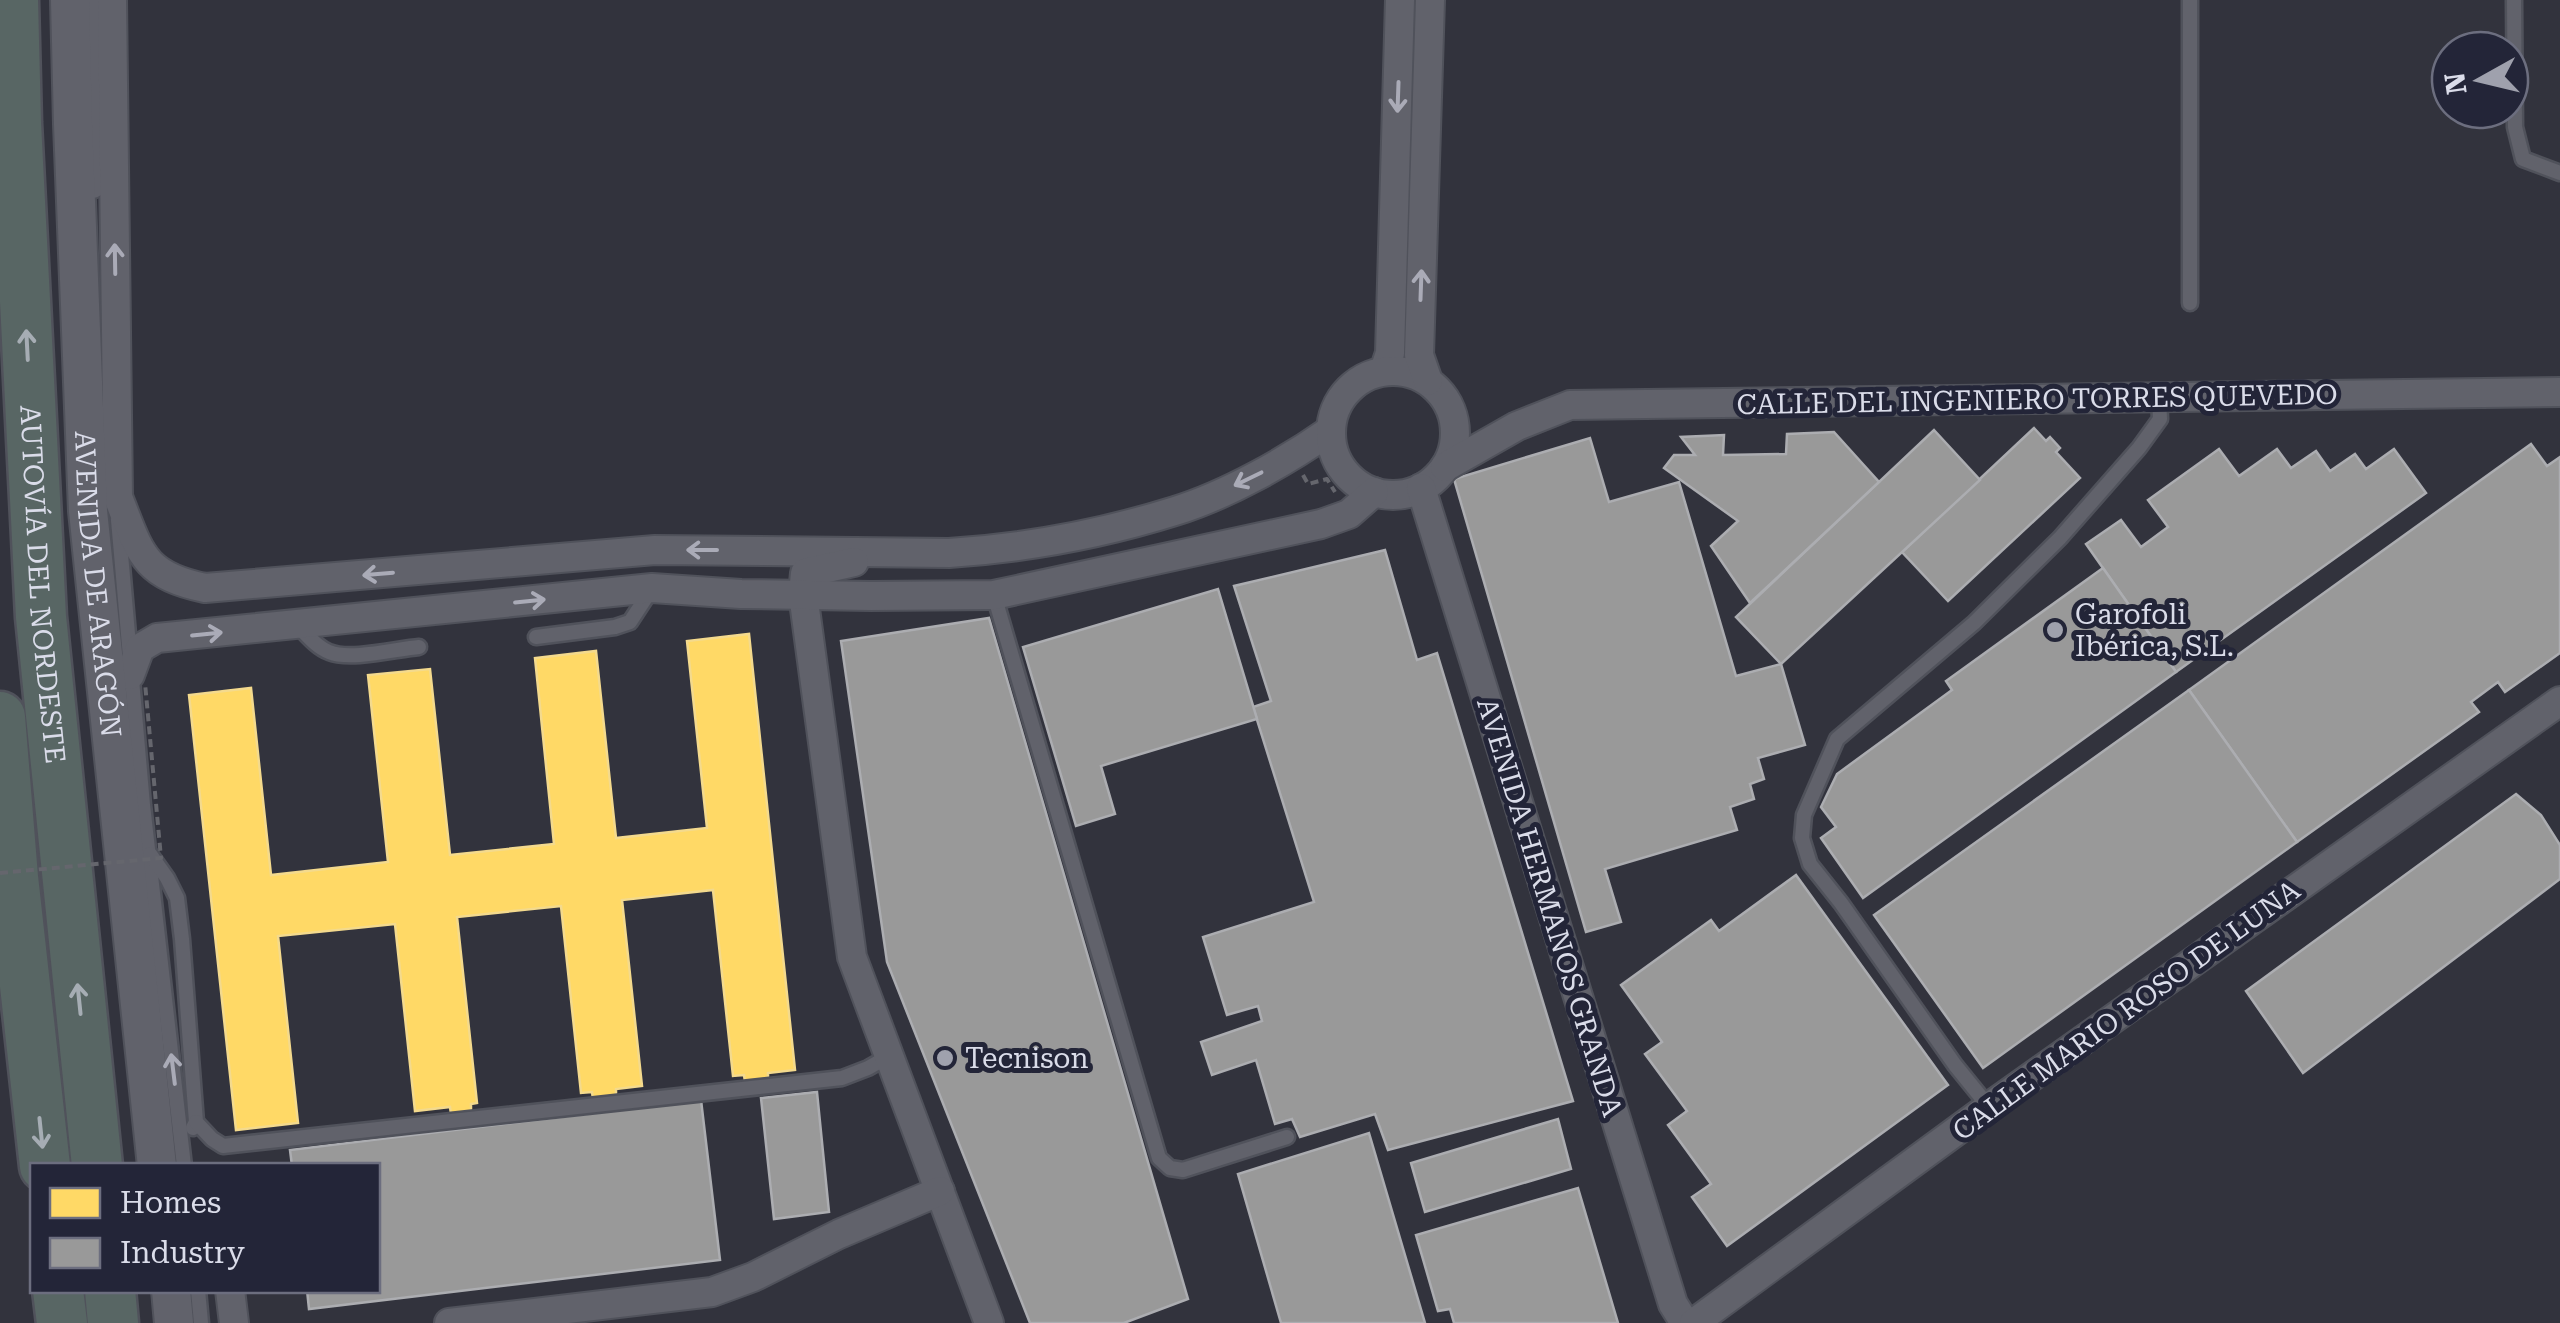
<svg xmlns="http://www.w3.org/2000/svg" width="2560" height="1323" viewBox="0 0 2560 1323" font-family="'Roboto Serif',serif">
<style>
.homes{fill:#ffd966;stroke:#f4da8d;stroke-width:2.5}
.industry{fill:#999;stroke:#acadb1;stroke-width:2.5}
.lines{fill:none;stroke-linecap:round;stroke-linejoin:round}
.lane-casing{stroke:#50525b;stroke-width:19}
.street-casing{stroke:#50525b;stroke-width:32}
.secondary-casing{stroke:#50525b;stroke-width:42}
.highway-casing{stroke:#50525b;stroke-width:55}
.path{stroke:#65666d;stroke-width:4;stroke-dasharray:8 5;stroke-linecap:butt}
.lane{stroke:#61626b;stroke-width:14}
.street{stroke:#61626b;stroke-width:28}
.secondary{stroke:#61626b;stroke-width:38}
.highway{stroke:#586664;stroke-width:50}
.path-bridge{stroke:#65666d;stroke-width:4;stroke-dasharray:8 5;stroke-linecap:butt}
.oneway{stroke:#aaabb7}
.oneway2{stroke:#a6adb4}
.poi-dot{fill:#9fa1ad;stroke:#232538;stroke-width:4}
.labels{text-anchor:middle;stroke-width:10;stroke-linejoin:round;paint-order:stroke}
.street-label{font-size:28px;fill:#dadce9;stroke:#232538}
.poi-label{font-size:28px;fill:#dadce9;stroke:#232538;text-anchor:start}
</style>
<rect width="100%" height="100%" fill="#32333d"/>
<polygon class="homes" points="749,634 795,1070 768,1073 768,1080 745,1082 744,1075 733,1076 713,890 622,900 642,1086 616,1089 616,1096 593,1099 592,1092 581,1093 561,906 457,917 477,1103 471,1104 471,1112 451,1114 450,1107 415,1111 395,924 278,936 298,1123 236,1130 189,695 251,688 271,875 388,862 368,675 430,669 450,855 554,844 535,658 596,651 616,838 707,828 687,641"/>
<g class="industry">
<polygon points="2034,428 2046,441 2050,437 2060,448 2056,452 2080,478 1948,601 1902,552"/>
<polygon points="1934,430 1980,480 1781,664 1736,617"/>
<polygon points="1834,432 1879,482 1750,603 1711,546 1738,521 1664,468 1674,455 1695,455 1681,437 1724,435 1723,455 1786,454 1787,434"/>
<polygon points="1590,438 1609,502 1679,482 1736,676 1781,664 1805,745 1758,758 1764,779 1750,784 1754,799 1730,807 1737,830 1605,869 1621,922 1586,932 1454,479"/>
<polygon points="2531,444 2547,466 2560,457 2560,653 2505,692 2498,682 2471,702 2479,712 2297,842 2189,690"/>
<polygon points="2219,449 2239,476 2277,449 2291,468 2316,451 2330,471 2355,454 2366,469 2394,449 2426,493 2176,672 2086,544 2121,520 2141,547 2168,527 2148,500"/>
<polygon points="1385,550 1417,660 1437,653 1573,1101 1388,1150 1375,1114 1300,1137 1292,1119 1275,1124 1256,1060 1212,1075 1201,1042 1262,1021 1258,1006 1227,1015 1203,937 1314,902 1253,707 1271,701 1234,586"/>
<polygon points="2103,568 2176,672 1863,898 1821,838 1836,827 1821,807 1837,774 1952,690 1946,681"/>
<polygon points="1218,589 1257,719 1101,766 1115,814 1076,826 1023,647"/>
<polygon points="989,618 1188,1299 1124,1323 1030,1323 887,962 841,641"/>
<polygon points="2189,690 2297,842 1983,1068 1874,915"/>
<polygon points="2516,794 2541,815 2560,845 2560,879 2303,1073 2246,991"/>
<polygon points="1796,875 1948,1085 1727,1246 1692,1197 1711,1184 1668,1125 1687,1111 1645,1054 1662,1042 1621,985 1711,920 1719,931"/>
<polygon points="817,1092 829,1212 774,1219 761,1098"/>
<polygon points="701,1100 720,1260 309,1309 307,1290 378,1290 378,1166 292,1166 290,1150"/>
<polygon points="1558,1119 1571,1169 1425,1212 1411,1163"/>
<polygon points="1369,1133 1425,1323 1281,1323 1238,1174"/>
<polygon points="1578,1188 1618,1323 1454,1323 1450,1309 1438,1311 1416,1235"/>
</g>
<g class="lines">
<defs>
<g id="lane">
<polyline points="2190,0 2190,303"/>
<polyline points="2514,0 2515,127 2523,159 2560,173"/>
<polyline points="118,520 143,805 184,1166"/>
<polyline points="994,595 1159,1158 1170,1168 1183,1170 1287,1137"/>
<path d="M297 625C306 634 316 647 329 652 350 661 396 649 419 647"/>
<polyline points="536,637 615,627 630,622 651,590"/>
<polyline points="150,854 167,878 177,898 182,939 194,1096 196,1122 193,1128"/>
<polyline points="1989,1107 1955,1065 1841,903 1810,864 1802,838 1804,815 1837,739 1974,623 2060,538 2139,448 2160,419 2159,398"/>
<polyline points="196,1122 212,1139 223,1146 842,1078 868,1068 889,1056"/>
<polyline points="198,1290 201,1323"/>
</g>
<g id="street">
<polyline points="92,0 92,184"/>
<path d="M112 0 118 497C140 552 142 575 205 588L655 550 949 553C1025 548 1102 534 1175 511 1227 495 1287 461 1331 430"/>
<polyline points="1384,371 1390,353 1400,0"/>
<circle cx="1393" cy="433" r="62"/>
<polyline points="1428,381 1419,355 1430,0"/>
<polyline points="1445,467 1517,426 1570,405 2560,392"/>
<polyline points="1421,488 1673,1304 1685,1323"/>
<polyline points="854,562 805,573 803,594 852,957 989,1323"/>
<polyline points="130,675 140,648 157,638 652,588 741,594 871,596 994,595 1321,524 1349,514 1374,492"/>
<polyline points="230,1290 234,1323"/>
<polyline points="449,1323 712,1292 753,1277 839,1234 940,1191"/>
<polyline points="1694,1323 1989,1107 2560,701"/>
</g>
<g id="secondary">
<path id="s1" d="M70 0 73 124 88 511 157 1166"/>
<polyline points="171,1290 174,1323"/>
</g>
<g id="highway">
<path id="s2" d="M13 0 16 123 41 617 97 1166"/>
<polyline points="0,717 13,877 45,1166"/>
<polyline points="58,1290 62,1323"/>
<polyline points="110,1290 113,1323"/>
</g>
</defs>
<use href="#lane" class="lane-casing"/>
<use href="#street" class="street-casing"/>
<use href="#secondary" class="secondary-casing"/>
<use href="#highway" class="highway-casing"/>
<polyline class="path" points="1303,475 1308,484 1327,479 1335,492"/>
<use href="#lane" class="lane"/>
<use href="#street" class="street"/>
<use href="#secondary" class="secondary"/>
<use href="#highway" class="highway"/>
<polyline class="path-bridge" points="0,873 161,858 145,683"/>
</g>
<defs><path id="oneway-shaft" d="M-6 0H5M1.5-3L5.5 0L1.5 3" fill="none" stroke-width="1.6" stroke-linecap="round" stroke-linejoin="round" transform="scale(2.5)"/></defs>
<g class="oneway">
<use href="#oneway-shaft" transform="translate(1398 97) rotate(92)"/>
<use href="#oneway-shaft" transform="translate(115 259) rotate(-91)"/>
<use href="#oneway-shaft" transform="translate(1421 285) rotate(-88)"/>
<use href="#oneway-shaft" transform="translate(1248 479) rotate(154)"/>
<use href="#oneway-shaft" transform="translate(702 550) rotate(180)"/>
<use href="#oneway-shaft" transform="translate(378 574) rotate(175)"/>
<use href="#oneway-shaft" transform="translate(530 601) rotate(-6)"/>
<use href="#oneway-shaft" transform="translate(207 634) rotate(-6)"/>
<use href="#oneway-shaft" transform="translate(173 1069) rotate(-97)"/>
</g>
<g class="oneway2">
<use href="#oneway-shaft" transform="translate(27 345) rotate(-93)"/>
<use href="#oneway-shaft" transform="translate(79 999) rotate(-96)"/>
<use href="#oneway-shaft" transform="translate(41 1133) rotate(84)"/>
</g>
<g class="poi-dot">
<circle cx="2055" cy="630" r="10"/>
<circle cx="945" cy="1058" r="10"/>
</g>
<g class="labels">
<g class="street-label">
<text transform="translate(2037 399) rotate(-1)" y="10">CALLE DEL INGENIERO TORRES QUEVEDO</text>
<text dy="10" stroke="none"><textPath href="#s2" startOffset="585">AUTOVÍA DEL NORDESTE</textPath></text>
<text dy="10" stroke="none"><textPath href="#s1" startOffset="585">AVENIDA DE ARAGÓN</textPath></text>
<text transform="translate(1550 907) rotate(73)" y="10">AVENIDA HERMANOS GRANDA</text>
<text transform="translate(2126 1010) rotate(-36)" y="10">CALLE MARIO ROSO DE LUNA</text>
</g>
<g class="poi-label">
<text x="2075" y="624">Garofoli<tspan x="2075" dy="32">Ibérica, S.L.</tspan></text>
<text x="965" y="1068">Tecnison</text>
</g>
</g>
<rect x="30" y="1163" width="350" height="130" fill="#232538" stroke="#6c6e7f" stroke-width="2.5"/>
<rect x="50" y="1188" width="50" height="30" fill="#ffd966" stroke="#6c6e7f" stroke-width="2.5"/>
<text x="120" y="1213" font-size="30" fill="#dadce9">Homes</text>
<rect x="50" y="1238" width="50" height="30" fill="#999999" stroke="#6c6e7f" stroke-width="2.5"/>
<text x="120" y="1263" font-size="30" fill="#dadce9">Industry</text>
<g transform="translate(2480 80) rotate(262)"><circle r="48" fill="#232538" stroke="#6c6e7f" stroke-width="2.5"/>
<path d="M0-8L18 38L0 25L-18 38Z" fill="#9fa1ad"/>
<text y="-15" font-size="28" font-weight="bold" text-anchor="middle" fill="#dadce9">N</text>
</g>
</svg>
